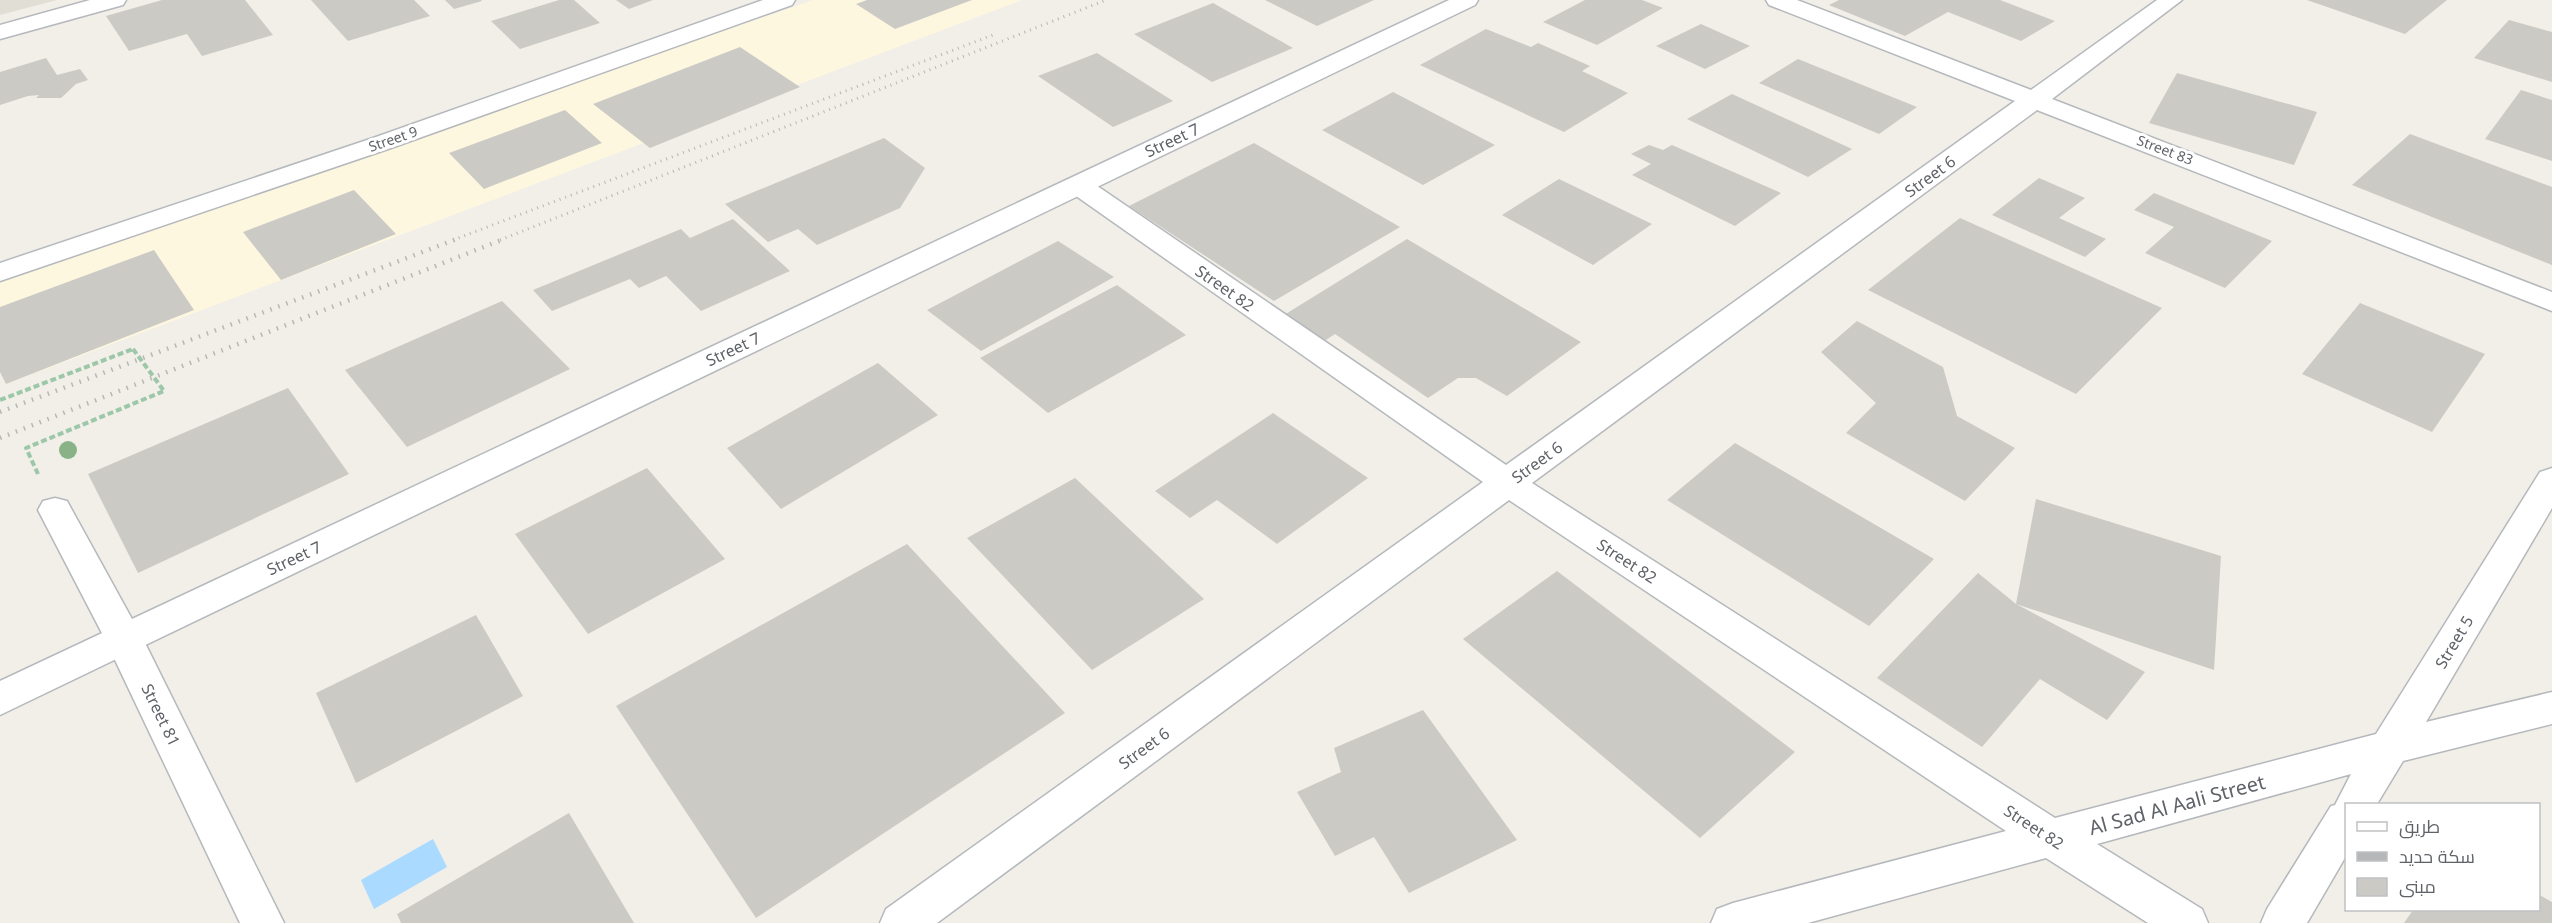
<svg xmlns="http://www.w3.org/2000/svg" width="2552" height="923" viewBox="0 0 2552 923" font-family="'Noto Sans',Cairo,sans-serif">
<style>
.commercial{fill:#fef7e0}
.education{fill:#e1ded6}
.water{fill:#aadaff}
.building{fill:#cccac5}
.lines{fill:none;stroke-linecap:round;stroke-linejoin:round}
.minor-casing{stroke:#b5b8bc;stroke-width:3}
.tertiary-casing{stroke:#b5b8bc;stroke-width:3}
.path{stroke:#9cc7a9;stroke-width:4;stroke-dasharray:6 3;stroke-linecap:butt}
.minor{fill:#fff;fill-rule:evenodd}
.tertiary{fill:#fff;fill-rule:evenodd}
.rail-far1{stroke:#b6b7b8;stroke-width:3;stroke-dasharray:1 5;stroke-linecap:butt}
.rail{stroke:#b6b7b8;stroke-width:4.5;stroke-dasharray:1.5 7;stroke-linecap:butt}
.path-bridge{stroke:#9cc7a9;stroke-width:4;stroke-dasharray:6 3;stroke-linecap:butt}
.tree{fill:#89b387}
.labels{text-anchor:middle;stroke-width:6;stroke-linejoin:round;paint-order:stroke}
.far-street-label{font-size:14px;fill:#5f6368;stroke:#fff}
.street-label{font-size:16px;fill:#5f6368;stroke:#fff}
.near-street-label{font-size:20px;fill:#5f6368;stroke:#fff}
</style>
<rect width="100%" height="100%" fill="#f1efe8"/>
<polygon class="commercial" points="813,0 1022,0 6,384 0,366 0,281"/>
<polygon class="education" points="0,0 57,0 0,15"/>
<polygon class="water" points="433,839 447,867 374,909 361,880"/>
<g class="building">
<polygon points="162,0 245,0 273,35 202,56 187,34 129,51 106,16"/>
<polygon points="311,0 414,0 430,16 348,41"/>
<polygon points="445,0 481,0 482,1 454,9"/>
<polygon points="559,0 574,0 600,23 520,49 491,21"/>
<polygon points="616,0 653,0 629,9"/>
<polygon points="867,0 972,0 895,29 856,4"/>
<polygon points="1265,0 1374,0 1317,26"/>
<polygon points="1585,0 1642,0 1663,8 1597,45 1543,22"/>
<polygon points="1839,0 2000,0 2055,21 2021,41 1948,12 1905,36 1829,5"/>
<polygon points="2307,0 2447,0 2405,34"/>
<polygon points="1213,3 1293,48 1212,82 1134,34"/>
<polygon points="2509,20 2552,32 2552,82 2474,58"/>
<polygon points="1701,24 1750,46 1705,69 1656,46"/>
<polygon points="1486,29 1531,47 1538,43 1590,66 1582,71 1628,93 1564,132 1420,65"/>
<polygon points="740,47 800,87 650,148 593,104"/>
<polygon points="1097,53 1173,101 1113,127 1038,76"/>
<polygon points="46,58 57,75 80,69 88,80 76,84 61,98 36,98 39,95 28,96 0,105 0,72"/>
<polygon points="1798,59 1917,107 1879,134 1759,83"/>
<polygon points="2177,73 2317,112 2294,165 2149,123"/>
<polygon points="2521,90 2552,100 2552,161 2485,139"/>
<polygon points="1393,92 1495,145 1423,185 1322,130"/>
<polygon points="1732,94 1852,149 1808,177 1687,119"/>
<polygon points="565,110 602,143 484,189 449,153"/>
<polygon points="2410,134 2552,187 2552,265 2352,185"/>
<polygon points="884,138 925,168 900,208 817,245 798,229 768,242 725,204"/>
<polygon points="1254,143 1400,227 1274,301 1129,206"/>
<polygon points="1649,145 1663,150 1672,145 1781,193 1735,226 1632,175 1651,164 1631,154"/>
<polygon points="2039,178 2085,198 2059,218 2106,239 2085,257 1992,215"/>
<polygon points="1559,179 1652,224 1593,265 1502,215"/>
<polygon points="354,190 396,234 281,280 243,232"/>
<polygon points="2154,193 2272,241 2225,288 2145,253 2174,227 2134,210"/>
<polygon points="1960,218 2162,308 2076,394 1868,290"/>
<polygon points="733,219 790,271 701,311 666,276 639,288 630,279 552,311 533,290 681,229 690,238"/>
<polygon points="1407,239 1581,342 1507,396 1476,378 1458,378 1428,398 1335,334 1323,342 1284,315"/>
<polygon points="1058,241 1114,277 981,351 927,310"/>
<polygon points="154,250 194,310 6,384 0,372 0,307"/>
<polygon points="1117,285 1186,335 1048,413 980,358"/>
<polygon points="502,301 570,369 407,447 345,370"/>
<polygon points="2360,303 2485,354 2432,432 2302,374"/>
<polygon points="1857,321 1943,367 1957,416 2015,448 1965,501 1846,433 1876,403 1821,352"/>
<polygon points="878,363 938,415 781,509 727,448"/>
<polygon points="288,388 349,474 138,573 88,474"/>
<polygon points="1273,413 1368,478 1277,544 1217,500 1190,518 1155,491"/>
<polygon points="1735,443 1934,559 1869,626 1667,500"/>
<polygon points="647,468 725,559 588,634 515,534"/>
<polygon points="1075,478 1204,599 1092,670 967,538"/>
<polygon points="2036,499 2221,556 2214,670 2016,604 2145,672 2107,720 2040,679 1982,747 1877,678 1978,573 2016,604"/>
<polygon points="907,544 1065,713 756,918 616,706"/>
<polygon points="1557,571 1795,752 1700,838 1463,639"/>
<polygon points="476,615 523,696 356,783 316,693"/>
<polygon points="1423,710 1517,840 1409,893 1374,837 1335,856 1297,792 1341,772 1334,748"/>
<polygon points="569,813 634,923 401,923 397,914"/>
<polygon points="2538,894 2552,902 2552,923 2404,923 2413,910 2538,910"/>
</g>
<g class="lines">
<defs>
<g id="minor">
<polygon points="90,0 126,0 123,5 0,39 0,25"/>
<polygon points="763,0 795,0 792,5 391,148 0,281 0,263 373,138"/>
<polygon points="1766,0 1797,0 2031,90 2157,0 2182,0 2052,99 2552,292 2552,311 2037,110 1532,483 2055,818 2376,734 2540,472 2552,468 2552,508 2426,722 2552,692 2552,724 2403,761 2377,804 2346,804 2346,856 2307,923 2261,923 2267,909 2331,806 2335,805 2351,774 2097,844 2202,909 2208,923 2148,923 2046,858 1808,923 1711,923 1717,909 1733,903 2006,831 1509,500 937,923 880,923 886,909 1483,482 1069,191 1065,185 1069,179 1078,177 1087,179 1506,465 2015,101 1769,5"/>
<polygon points="55,498 67,501 143,639 284,923 240,923 105,639 38,510 43,501"/>
</g>
<polygon id="tertiary" points="1449,0 1478,0 1475,5 0,715 0,681"/>
</defs>
<use href="#minor" class="minor-casing"/>
<use href="#tertiary" class="tertiary-casing"/>
<g class="path">
<polyline points="0,400 133,349"/>
<polyline points="38,474 26,448 164,391"/>
</g>
<use href="#minor" class="minor"/>
<use href="#tertiary" class="tertiary"/>
<g class="rail-far1">
<polyline points="453,240 993,35"/>
<polyline points="500,240 1106,0"/>
</g>
<g class="rail">
<polyline points="0,412 457,239"/>
<polyline points="0,438 504,239"/>
</g>
<polyline class="path-bridge" points="133,349 164,391"/>
</g>
<circle class="tree" cx="68" cy="450" r="9"/>
<g class="labels">
<g class="far-street-label">
<text transform="translate(393 139) rotate(-19)" y="5">Street 9</text>
<text transform="translate(2165 150) rotate(21)" y="5">Street 83</text>
</g>
<g class="street-label">
<text transform="translate(1172 140) rotate(-25)" y="6">Street 7</text>
<text transform="translate(1930 176) rotate(-36)" y="6">Street 6</text>
<text transform="translate(1225 288) rotate(35)" y="6">Street 82</text>
<text transform="translate(733 349) rotate(-25)" y="6">Street 7</text>
<text transform="translate(1537 462) rotate(-36)" y="6">Street 6</text>
<text transform="translate(294 558) rotate(-25)" y="6">Street 7</text>
<text transform="translate(1627 561) rotate(33)" y="6">Street 82</text>
<text transform="translate(2454 642) rotate(-59)" y="6">Street 5</text>
<text transform="translate(161 715) rotate(64)" y="6">Street 81</text>
<text transform="translate(1144 748) rotate(-36)" y="6">Street 6</text>
<text transform="translate(2034 827) rotate(33)" y="6">Street 82</text>
</g>
<g class="near-street-label">
<text transform="translate(2177 805) rotate(-15)" y="7">Al Sad Al Aali Street</text>
</g>
</g>
<rect x="2345" y="803" width="195" height="108" fill="#ffffff" stroke="#bfc1c3" stroke-width="1.5"/>
<rect x="2357" y="822" width="30" height="9" fill="#ffffff" stroke="#bfc1c3" stroke-width="1.5"/>
<text x="2399" y="833" font-size="18" fill="#5f6368">طريق</text>
<rect x="2357" y="852" width="30" height="9" fill="#b6b7b8" stroke="#bfc1c3" stroke-width="1.5"/>
<text x="2399" y="863" font-size="18" fill="#5f6368">سكة حديد</text>
<rect x="2357" y="878" width="30" height="18" fill="#cccac5" stroke="#bfc1c3" stroke-width="1.5"/>
<text x="2399" y="893" font-size="18" fill="#5f6368">مبنى</text>
</svg>
